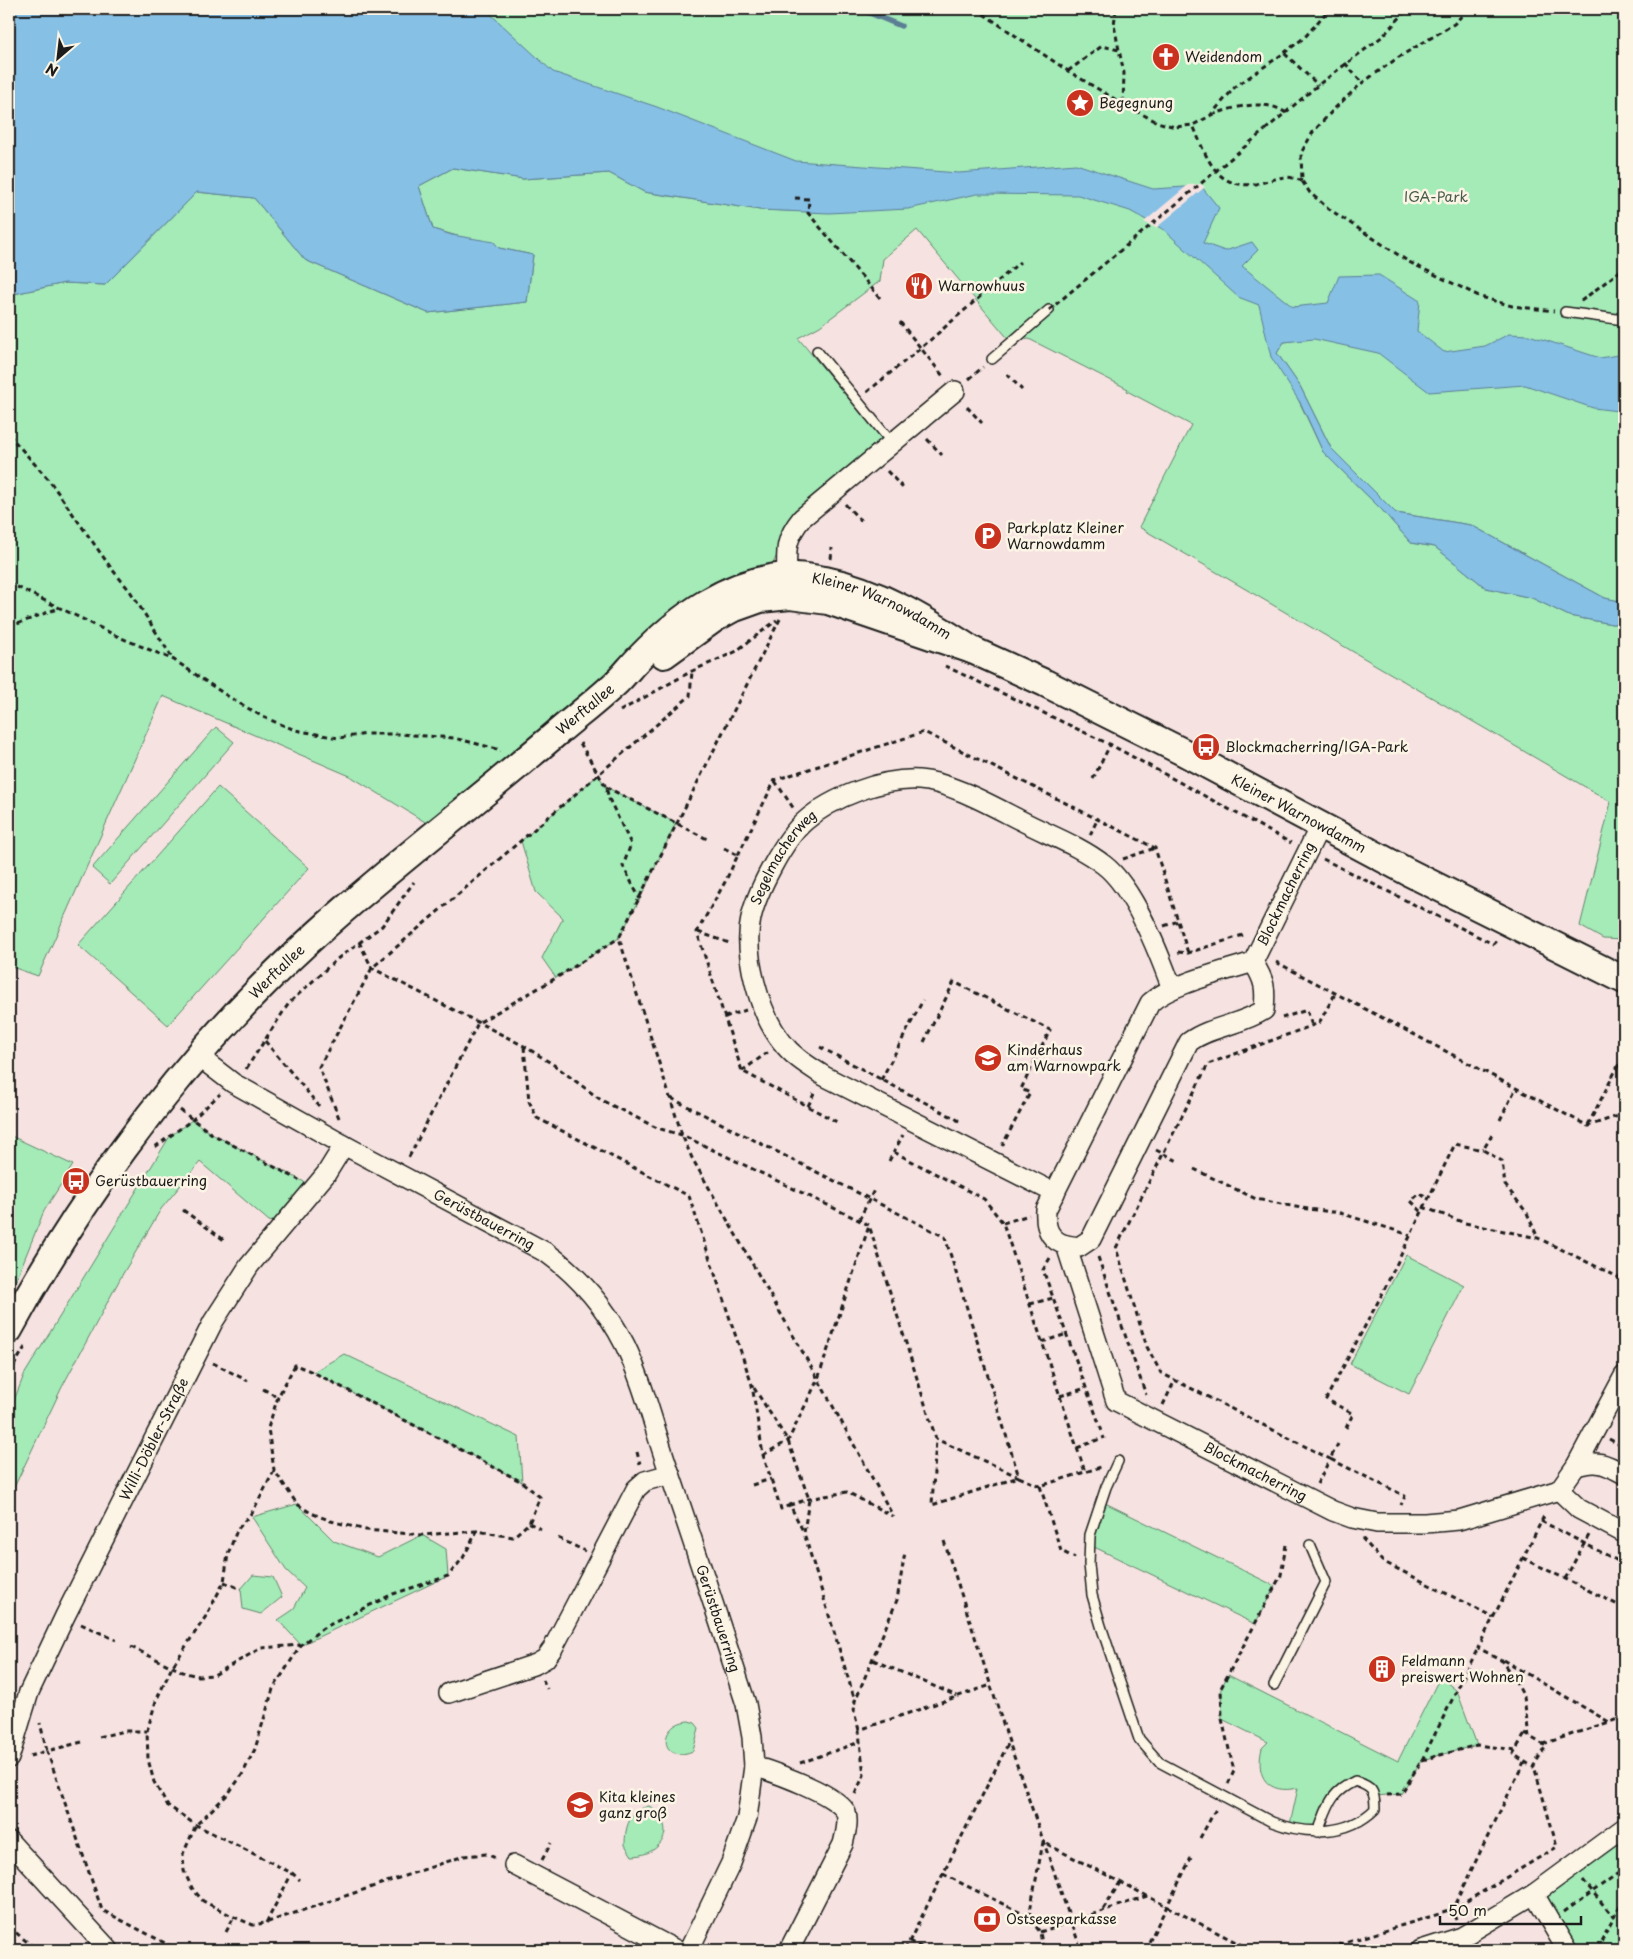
<svg xmlns="http://www.w3.org/2000/svg" width="1633" height="1959" viewBox="0 0 1633 1959" font-family="'Playpen Sans',sans-serif">
<style>
.green{fill:#a4ebb7;stroke:#60846a}
.water{fill:#86c0e5;stroke:#5c7e95}
.pier{fill:#f6e3e1}
.lines{fill:none;stroke-linecap:round;stroke-linejoin:round}
.stream{stroke:#5c7e95;stroke-width:5.5}
.lane-casing{stroke:#1c1c1c;stroke-width:12}
.street-casing{stroke:#1c1c1c;stroke-width:22}
.secondary-casing{stroke:#1c1c1c;stroke-width:30}
.path{stroke:#1c1c1c;stroke-width:3;stroke-dasharray:5 4;stroke-linecap:butt}
.lane{stroke:#fcf5e5;stroke-width:9}
.street{stroke:#fcf5e5;stroke-width:19}
.secondary{stroke:#fcf5e5;stroke-width:26}
.path-bridge{stroke:#1c1c1c;stroke-width:3;stroke-dasharray:5 4;stroke-linecap:butt}
.labels{text-anchor:middle;stroke-width:5;stroke-linejoin:round;paint-order:stroke}
.poi-label{font-size:14px;fill:#1c1c1c;stroke:#fcf5e5;text-anchor:start}
.park-label{font-size:14px;fill:#455a4a;stroke:#fcf5e5}
.street-label{font-size:14px;fill:#1c1c1c;stroke:#fcf5e5}
</style>
<rect width="100%" height="100%" fill="#f6e3e1"/>
<filter id="ink" filterUnits="userSpaceOnUse"><feTurbulence type="fractalNoise" baseFrequency=".02" numOctaves="2"/><feDisplacementMap in="SourceGraphic" scale="10" xChannelSelector="R" yChannelSelector="G"/><feConvolveMatrix kernelMatrix="1 2 1 2 8 2 1 2 1" color-interpolation-filters="sRGB"/></filter>
<g filter="url(#ink)">
<g class="green">
<path d="M391 9H1624V602L1605 598 1471 525 1396 513 1331 448 1300 386 1277 353 1284 342 1292 341 1265 329 1323 452 1382 510 1411 543 1435 547 1486 588 1532 598 1569 616 1612 624 1624 623V940L1603 939 1580 926 1611 802 1139 527 1191 425 1127 391 1128 389 1029 339 1011 342 917 230 883 259 880 281 820 326 798 338 883 440 786 522C778 540 782 551 770 568L430 825 350 776 163 696 38 976 9 966V295L65 283 105 285 197 192 254 198 305 260 428 313 527 302 533 255 499 248 433 229 419 186 453 168 523 179 609 173 644 192 760 210 790 211Z"/>
<polygon points="216,727 234,742 110,884 92,868"/>
<polygon points="598,775 606,787 676,823 640,899 619,938 556,978 542,958 563,918 536,892 521,841"/>
<polygon points="218,787 309,868 168,1025 78,945"/>
<polygon points="192,1120 212,1134 314,1187 283,1225 269,1221 200,1162 161,1209 121,1277 62,1387 9,1498 9,1413 24,1375 170,1136"/>
<polygon points="9,1135 73,1165 44,1211 16,1280 9,1292"/>
<polygon points="1406,1255 1464,1285 1409,1394 1350,1364"/>
<polygon points="344,1354 519,1437 522,1482 313,1372"/>
<polygon points="1101,1501 1275,1586 1255,1624 1090,1545"/>
<polygon points="297,1504 334,1541 378,1557 422,1535 446,1549 448,1576 301,1645 278,1620 293,1610 305,1588 286,1570 252,1517"/>
<polygon points="253,1575 273,1577 282,1597 261,1614 243,1609 241,1589"/>
<path d="M1228 1675 1398 1761 1440 1677 1457 1691 1477 1745 1422 1760 1401 1794 1375 1796 1355 1781 1341 1787 1318 1832 1289 1829 1298 1788C1267 1795 1255 1776 1262 1748L1268 1742 1222 1719 1221 1688Z"/>
<path d="M689 1721 695 1723 699 1728 693 1751C659 1765 657 1723 689 1721Z"/>
<path d="M649 1806C654 1808 657 1812 660 1817 675 1838 653 1856 632 1856L625 1845C625 1827 629 1811 649 1806Z"/>
<polygon points="1624,1828 1624,1950 1567,1950 1534,1894"/>
</g>
<polygon class="water" points="9,9 485,9 553,72 657,107 796,161 959,173 1076,164 1153,189 1201,186 1219,208 1203,243 1225,251 1252,242 1258,250 1242,266 1293,307 1328,303 1339,276 1379,275 1420,301 1417,331 1444,352 1485,346 1509,334 1529,335 1600,358 1624,354 1624,409 1618,411 1593,408 1525,385 1429,392 1378,353 1314,339 1284,342 1277,353 1300,386 1331,448 1396,513 1471,525 1605,598 1624,602 1624,623 1612,624 1569,616 1532,598 1486,588 1435,547 1411,543 1382,510 1323,452 1301,404 1271,357 1259,305 1238,297 1164,230 1130,211 1078,195 977,194 908,209 829,213 760,210 644,192 609,173 523,179 453,168 419,186 433,229 452,235 494,242 499,248 533,255 527,302 428,313 305,260 254,198 197,192 105,285 65,283 9,295"/>
<polygon class="pier" points="1201,184 1205,187 1156,228 1144,222 1188,185"/>
<g class="lines">
<polyline class="stream" points="860,9 901,26"/>
<defs>
<g id="lane">
<polyline points="1565,312 1624,320"/>
<polyline points="817,351 892,443"/>
<polyline points="992,359 1049,310"/>
<path d="M1118 1461 1106 1487 1090 1535 1089 1564 1092 1595 1101 1626 1139 1739 1159 1762 1272 1822C1306 1835 1348 1836 1375 1809 1375 1790 1372 1787 1355 1781 1329 1793 1328 1807 1318 1832"/>
<polyline points="1274,1685 1326,1582 1310,1545"/>
</g>
<g id="street">
<path d="M787 576C786 549 785 539 802 518L955 391"/>
<path id="s1" d="M1320 826 1253 962C1226 971 1170 984 1150 1003L1046 1210C1045 1226 1048 1240 1066 1245L1116 1401 1333 1511 1352 1518 1377 1523H1425L1459 1520 1559 1490 1576 1466 1624 1376"/>
<path id="s2" d="M198 1056 233 1083 344 1145 547 1253C579 1276 607 1309 625 1345 644 1384 655 1432 670 1474 696 1550 721 1627 746 1704L752 1737 754 1766 747 1818 731 1863 689 1950"/>
<path id="s3" d="M1055 1193 824 1076C809 1066 793 1057 782 1042 759 1013 743 954 751 918 757 891 784 839 805 821 832 797 883 778 919 780 951 782 994 807 1022 821 1049 835 1080 846 1104 865 1134 888 1159 953 1172 989"/>
<path d="M1066 1245 1079 1247 1091 1239 1189 1042C1211 1026 1241 1025 1264 1010 1266 988 1265 981 1253 962"/>
<path d="M1576 1466C1598 1460 1604 1463 1624 1474"/>
<polyline points="1559,1490 1579,1509 1624,1533"/>
<polyline points="449,1693 536,1664 545,1659 553,1648 636,1489 645,1481 670,1474"/>
<path id="s4" d="M9 1758 29 1692 65 1616 213 1322 249 1266 326 1174 344 1145"/>
<path d="M754 1766C773 1772 840 1795 846 1813 849 1823 845 1835 843 1844L789 1950"/>
<polyline points="9,1841 109,1950"/>
<polyline points="514,1865 676,1950"/>
<polyline points="1534,1894 1567,1950"/>
<polyline points="1421,1950 1462,1937 1534,1894 1624,1828"/>
</g>
<g id="secondary">
<path id="s5" d="M664 655 714 619 732 609 760 599 790 596 828 601 972 650 1045 683 1183 752 1408 872 1624 980"/>
<path id="s6" d="M9 1330C74 1209 164 1086 260 988 352 895 459 817 558 732 578 715 599 699 618 681 626 673 632 665 640 657 680 616 727 581 786 576 799 575 812 578 825 580 879 591 926 620 972 650"/>
</g>
</defs>
<use href="#lane" class="lane-casing"/>
<use href="#street" class="street-casing"/>
<use href="#secondary" class="secondary-casing"/>
<g class="path">
<polyline points="976,9 1068,71 1123,104 1157,122 1175,127 1193,125"/>
<polyline points="1116,9 1114,25 1119,50"/>
<polyline points="1468,9 1454,24 1399,57 1362,83 1335,108 1313,132 1301,153 1302,181 1310,193 1329,209 1409,262 1481,297 1512,306 1554,311"/>
<polyline points="1614,9 1624,12"/>
<polyline points="1284,53 1305,37 1329,9"/>
<polyline points="1345,63 1362,83"/>
<polyline points="1068,71 1102,46 1119,50 1124,73 1123,104"/>
<path d="M1212 115C1233 107 1266 98 1286 113"/>
<polyline points="1265,130 1318,85 1383,36 1408,9"/>
<path d="M1302 181C1285 174 1279 178 1261 183 1217 193 1207 159 1193 125L1210 116 1235 87 1284 53 1318 85"/>
<polyline points="795,198 809,199 808,213 880,298"/>
<polyline points="1581,301 1624,268"/>
<polyline points="900,322 943,376"/>
<polyline points="1007,374 1022,390"/>
<polyline points="969,379 983,367"/>
<polyline points="867,392 921,348 1020,262"/>
<polyline points="967,407 982,423"/>
<polyline points="9,435 49,480 111,568 130,591 173,659"/>
<polyline points="927,439 942,455"/>
<polyline points="887,471 903,488"/>
<polyline points="845,504 859,519 864,521"/>
<polyline points="831,559 832,548"/>
<polyline points="9,583 119,637 174,660 229,697 263,717 295,730 338,738 367,734 399,734 454,738 497,749 500,752"/>
<polyline points="780,619 619,938 682,1135 692,1158 818,1379 893,1516"/>
<polyline points="9,627 59,608"/>
<polyline points="945,666 1111,745 1291,843"/>
<polyline points="620,711 692,671 735,652 777,620"/>
<polyline points="580,743 606,787 609,799 631,844 623,866 640,899"/>
<polyline points="1093,779 1111,743"/>
<polyline points="775,781 794,809"/>
<polyline points="606,787 707,839"/>
<polyline points="1090,835 1098,818"/>
<polyline points="724,848 738,855 725,882 697,932 742,1071 837,1122"/>
<polyline points="738,855 775,780 924,732 1155,848 1188,953"/>
<polyline points="1123,859 1155,848"/>
<polyline points="1323,859 1493,944 1496,941"/>
<polyline points="1164,926 1178,921"/>
<polyline points="698,932 732,944"/>
<polyline points="359,942 372,968 524,1046 554,1065 601,1100 657,1128 682,1135 869,1225 936,1439 932,1505 1019,1477 1040,1486 1101,1467"/>
<polyline points="1178,952 1188,953 1246,934"/>
<polyline points="1276,962 1588,1126 1624,1114"/>
<polyline points="725,1017 746,1010"/>
<polyline points="1282,1018 1307,1010 1312,1026"/>
<polyline points="265,1041 319,1106"/>
<polyline points="924,1042 954,982 1050,1030 1021,1089 1030,1093 1002,1146"/>
<polyline points="524,1047 529,1101 537,1118 689,1196 752,1385 763,1455 781,1509 790,1505 804,1533"/>
<polyline points="820,1047 958,1120 957,1122"/>
<polyline points="246,1069 289,1003 337,959 382,926 414,882"/>
<polyline points="742,1071 768,1052"/>
<polyline points="881,1080 923,1000"/>
<polyline points="671,1098 945,1237 1019,1477 936,1439"/>
<polyline points="808,1106 815,1092"/>
<polyline points="180,1110 212,1134 299,1180"/>
<polyline points="339,1118 319,1067 372,968 690,696 692,671"/>
<polyline points="1500,1120 1516,1088"/>
<polyline points="1588,1125 1624,1054"/>
<polyline points="1492,1135 1483,1150 1502,1161 1505,1185 1527,1213 1538,1238"/>
<polyline points="155,1147 192,1120 220,1094"/>
<polyline points="1156,1150 1178,1161"/>
<polyline points="894,1152 984,1199 1003,1223 1085,1472"/>
<polyline points="409,1157 478,1023 556,978 619,938"/>
<polyline points="889,1161 903,1135"/>
<polyline points="1194,1169 1256,1199 1301,1208 1340,1213 1410,1235"/>
<polyline points="1423,1207 1465,1223 1538,1238 1624,1280"/>
<polyline points="183,1210 224,1240"/>
<polyline points="1421,1211 1411,1201 1420,1193 1427,1199"/>
<polyline points="859,1220 875,1188"/>
<polyline points="1003,1223 1029,1215"/>
<polyline points="1098,1257 1146,1395"/>
<polyline points="1050,1258 1043,1270 1103,1434"/>
<polyline points="1030,1304 1053,1298"/>
<polyline points="1042,1342 1067,1334"/>
<polyline points="213,1363 248,1381"/>
<polyline points="9,1374 25,1347"/>
<polyline points="754,1388 788,1441 809,1499 804,1533 855,1701"/>
<polyline points="263,1389 278,1397"/>
<polyline points="1060,1396 1086,1388"/>
<polyline points="1163,1405 1175,1380"/>
<polyline points="1346,1428 1353,1414 1326,1399 1380,1298 1455,1144 1483,1150"/>
<polyline points="1609,1439 1624,1447"/>
<polyline points="1338,1444 1330,1459 1405,1496 1401,1505"/>
<polyline points="1077,1448 1105,1437"/>
<polyline points="637,1452 640,1464"/>
<polyline points="763,1455 788,1441 818,1379 869,1226"/>
<polyline points="274,1471 253,1511 237,1530 228,1554 224,1582 206,1616 172,1667 156,1701 147,1731 148,1759 154,1782 167,1805 196,1825 292,1873 300,1880"/>
<polyline points="1317,1484 1330,1459 1161,1373 1147,1347 1116,1248 1208,1064 1319,1023 1335,994"/>
<polyline points="752,1485 771,1479"/>
<polyline points="1040,1486 1061,1551 1075,1558"/>
<polyline points="790,1505 809,1499 847,1492 892,1516"/>
<polyline points="1541,1521 1624,1564"/>
<polyline points="529,1523 541,1529"/>
<polyline points="477,1531 422,1535 366,1530 331,1521 311,1513 297,1504 274,1470 268,1428 278,1397 295,1365 313,1372 522,1482 540,1497 529,1523 513,1537 477,1531 463,1558 448,1576 393,1594 323,1628 301,1645 273,1689 255,1749 242,1775 228,1794 196,1825 183,1854 184,1871 192,1888 203,1901 234,1917 253,1925 265,1923 464,1856 486,1854 498,1859"/>
<polyline points="558,1538 585,1551"/>
<polyline points="1362,1538 1382,1561 1493,1617"/>
<polyline points="944,1541 1009,1742 1081,1950"/>
<polyline points="1523,1558 1624,1608"/>
<polyline points="1565,1579 1589,1535"/>
<polyline points="224,1582 241,1589"/>
<polyline points="81,1624 116,1640"/>
<polyline points="131,1647 185,1673 199,1676 214,1675 261,1648 301,1645"/>
<polyline points="873,1660 957,1696"/>
<polyline points="1503,1660 1609,1722"/>
<polyline points="543,1680 547,1689"/>
<polyline points="859,1730 854,1712 855,1701 897,1600 905,1552"/>
<polygon points="1525,1734 1546,1746 1533,1767 1513,1754"/>
<polyline points="99,1737 124,1731 147,1731"/>
<polyline points="1529,1737 1524,1697 1514,1678 1500,1659 1478,1648 1545,1514"/>
<polyline points="82,1742 47,1751 102,1910 178,1950"/>
<polyline points="1543,1744 1624,1717"/>
<polyline points="30,1756 47,1751 40,1723"/>
<polyline points="1422,1760 1477,1745 1516,1750"/>
<polyline points="800,1763 860,1742 859,1730 991,1685"/>
<polyline points="1228,1784 1234,1771 1222,1719 1221,1688 1281,1575 1286,1545"/>
<polyline points="855,1794 864,1775 860,1742"/>
<polyline points="1387,1795 1401,1794 1422,1760 1478,1648"/>
<polyline points="1200,1838 1217,1807"/>
<polyline points="542,1860 551,1843"/>
<polyline points="943,1874 1029,1917 1040,1932 1043,1950"/>
<polyline points="1583,1880 1614,1918"/>
<polyline points="1103,1909 1121,1881"/>
<polyline points="1564,1912 1624,1869"/>
<polyline points="1029,1917 1043,1842 1251,1950"/>
<polyline points="1456,1920 1452,1910 1524,1762"/>
<polyline points="266,1923 292,1873"/>
<polyline points="9,1927 37,1950"/>
<polyline points="226,1932 234,1917"/>
<polyline points="1040,1932 1147,1896"/>
<polyline points="909,1941 927,1950"/>
<polyline points="905,1950 1009,1742"/>
<polyline points="1145,1950 1191,1858"/>
<polyline points="1322,1950 1452,1910 1557,1847 1534,1766"/>
<polyline points="1597,1950 1624,1898"/>
</g>
<use href="#lane" class="lane"/>
<use href="#street" class="street"/>
<use href="#secondary" class="secondary"/>
<polyline class="path-bridge" points="1049,310 1265,130"/>
</g>
</g>
<defs>
<symbol id="church-disc" viewBox="-11 -11 22 22"><circle r="9.5" fill="#c8321e" stroke="#fcf5e5"/><path d="M-1.2-6h2.4v3.5h3.3v2.4h-3.3V6h-2.4V-.1h-3.3v-2.4h3.3Z" fill="#fff"/></symbol>
<symbol id="sight-disc" viewBox="-11 -11 22 22"><circle r="9.5" fill="#c8321e" stroke="#fcf5e5"/><path d="M0-6L1.8-2.2L6-1.7L2.9 1.2L3.7 5.4L0 3.3L-3.7 5.4L-2.9 1.2L-6-1.7L-1.8-2.2Z" fill="#fff"/></symbol>
<symbol id="restaurant-disc" viewBox="-11 -11 22 22"><circle r="9.5" fill="#c8321e" stroke="#fcf5e5"/><path d="M-5-6h1v4h1v-4h1v4h1v-4h1v5L-1.5 .5V6h-2V.5L-5-1ZM5-6V6H3V1.5H1.5Q1.5-4 5-6Z" fill="#fff"/></symbol>
<symbol id="parking-disc" viewBox="-11 -11 22 22"><circle r="9.5" fill="#c8321e" stroke="#fcf5e5"/><path d="M-3.5-5.5H1a3.5 3.5 0 0 1 0 7H-1V5.5H-3.5ZM-1-3.4V-.6H.8a1.4 1.4 0 0 0 0-2.8Z" fill="#fff"/></symbol>
<symbol id="bus-disc" viewBox="-11 -11 22 22"><circle r="9.5" fill="#c8321e" stroke="#fcf5e5"/><path d="M-5-6H5V4H4V6H2V4H-2V6H-4V4H-5ZM-3.5-4V0h7V-4ZM-3.5 1.2v1.5H-2V1.2ZM2 1.2v1.5H3.5V1.2Z" fill="#fff"/></symbol>
<symbol id="school-disc" viewBox="-11 -11 22 22"><circle r="9.5" fill="#c8321e" stroke="#fcf5e5"/><path d="M0-5L7-2L0 1L-7-2ZM-4 1L0 2.5L4 1V4Q0 6-4 4Z" fill="#fff"/></symbol>
<symbol id="building-disc" viewBox="-11 -11 22 22"><circle r="9.5" fill="#c8321e" stroke="#fcf5e5"/><path d="M-4-6H4V6H1V3H-1V6H-4ZM-2.5-4.3h1.7v1.8h-1.7ZM.8-4.3h1.7v1.8H.8ZM-2.5-1h1.7V.8h-1.7ZM.8-1h1.7V.8H.8Z" fill="#fff"/></symbol>
<symbol id="bank-disc" viewBox="-11 -11 22 22"><circle r="9.5" fill="#c8321e" stroke="#fcf5e5"/><path d="M-6-4H6V4H-6ZM0-2.3a2.3 2.3 0 1 0 0 4.6a2.3 2.3 0 1 0 0-4.6Z" fill="#fff"/></symbol>
</defs>
<g fill-rule="evenodd">
<use href="#church-disc" x="1150" y="41" width="32" height="32"/>
<use href="#sight-disc" x="1064" y="87" width="32" height="32"/>
<use href="#restaurant-disc" x="903" y="270" width="32" height="32"/>
<use href="#parking-disc" x="972" y="520" width="32" height="32"/>
<use href="#bus-disc" x="1190" y="731" width="32" height="32"/>
<use href="#school-disc" x="972" y="1042" width="32" height="32"/>
<use href="#bus-disc" x="60" y="1165" width="32" height="32"/>
<use href="#building-disc" x="1366" y="1653" width="32" height="32"/>
<use href="#school-disc" x="564" y="1789" width="32" height="32"/>
<use href="#bank-disc" x="971" y="1903" width="32" height="32"/>
</g>
<g class="labels">
<g class="poi-label">
<text x="1185" y="62">Weidendom</text>
<text x="1099" y="108">Begegnung</text>
<text x="938" y="291">Warnowhuus</text>
<text x="1007" y="533">Parkplatz Kleiner<tspan x="1007" dy="16">Warnowdamm</tspan></text>
<text x="1225" y="752">Blockmacherring/IGA-Park</text>
<text x="1007" y="1055">Kinderhaus<tspan x="1007" dy="16">am Warnowpark</tspan></text>
<text x="95" y="1186">Gerüstbauerring</text>
<text x="1401" y="1666">Feldmann<tspan x="1401" dy="16">preiswert Wohnen</tspan></text>
<text x="599" y="1802">Kita kleines<tspan x="599" dy="16">ganz groß</tspan></text>
<text x="1006" y="1924">Ostseesparkasse</text>
</g>
<g class="park-label">
<text x="1436" y="202">IGA-Park</text>
</g>
<g class="street-label">
<text dy="5" stroke="none"><textPath href="#s6" startOffset="1202">Kleiner Warnowdamm</textPath></text>
<text dy="5" stroke="none"><textPath href="#s6" startOffset="854">Werftallee</textPath></text>
<text dy="5" stroke="none"><textPath href="#s5" startOffset="698">Kleiner Warnowdamm</textPath></text>
<text dy="5" stroke="none"><textPath href="#s3" startOffset="514">Segelmacherweg</textPath></text>
<text transform="translate(1286 894) rotate(-64)" y="5">Blockmacherring</text>
<text dy="5" stroke="none"><textPath href="#s6" startOffset="449">Werftallee</textPath></text>
<text dy="5" stroke="none"><textPath href="#s2" startOffset="330">Gerüstbauerring</textPath></text>
<text dy="5" stroke="none"><textPath href="#s4" startOffset="351">Willi-Döbler-Straße</textPath></text>
<text dy="5" stroke="none"><textPath href="#s1" startOffset="859">Blockmacherring</textPath></text>
<text dy="5" stroke="none"><textPath href="#s2" startOffset="812">Gerüstbauerring</textPath></text>
</g>
</g>
<rect width="1633" height="1959" fill="none" stroke="#fcf5e5" stroke-width="30"/>
<rect x="15" y="15" width="1603" height="1929" fill="none" stroke="#1c1c1c" stroke-width="2" filter="url(#ink)"/>
<g transform="translate(58 58) rotate(208)" stroke="#fcf5e5" stroke-width="4" paint-order="stroke">
<path d="M0-4L9 19L0 12L-9 19Z" fill="#1c1c1c"/>
<text y="-8" font-size="14" font-weight="bold" text-anchor="middle" fill="#1c1c1c">N</text>
</g>
<path d="M1440 1916v8h141v-8" fill="none" stroke="#1c1c1c" stroke-width="2.5"/>
<text x="1448" y="1916" font-size="15" fill="#1c1c1c" stroke="#fcf5e5" stroke-width="4" paint-order="stroke">50 m</text>
</svg>
